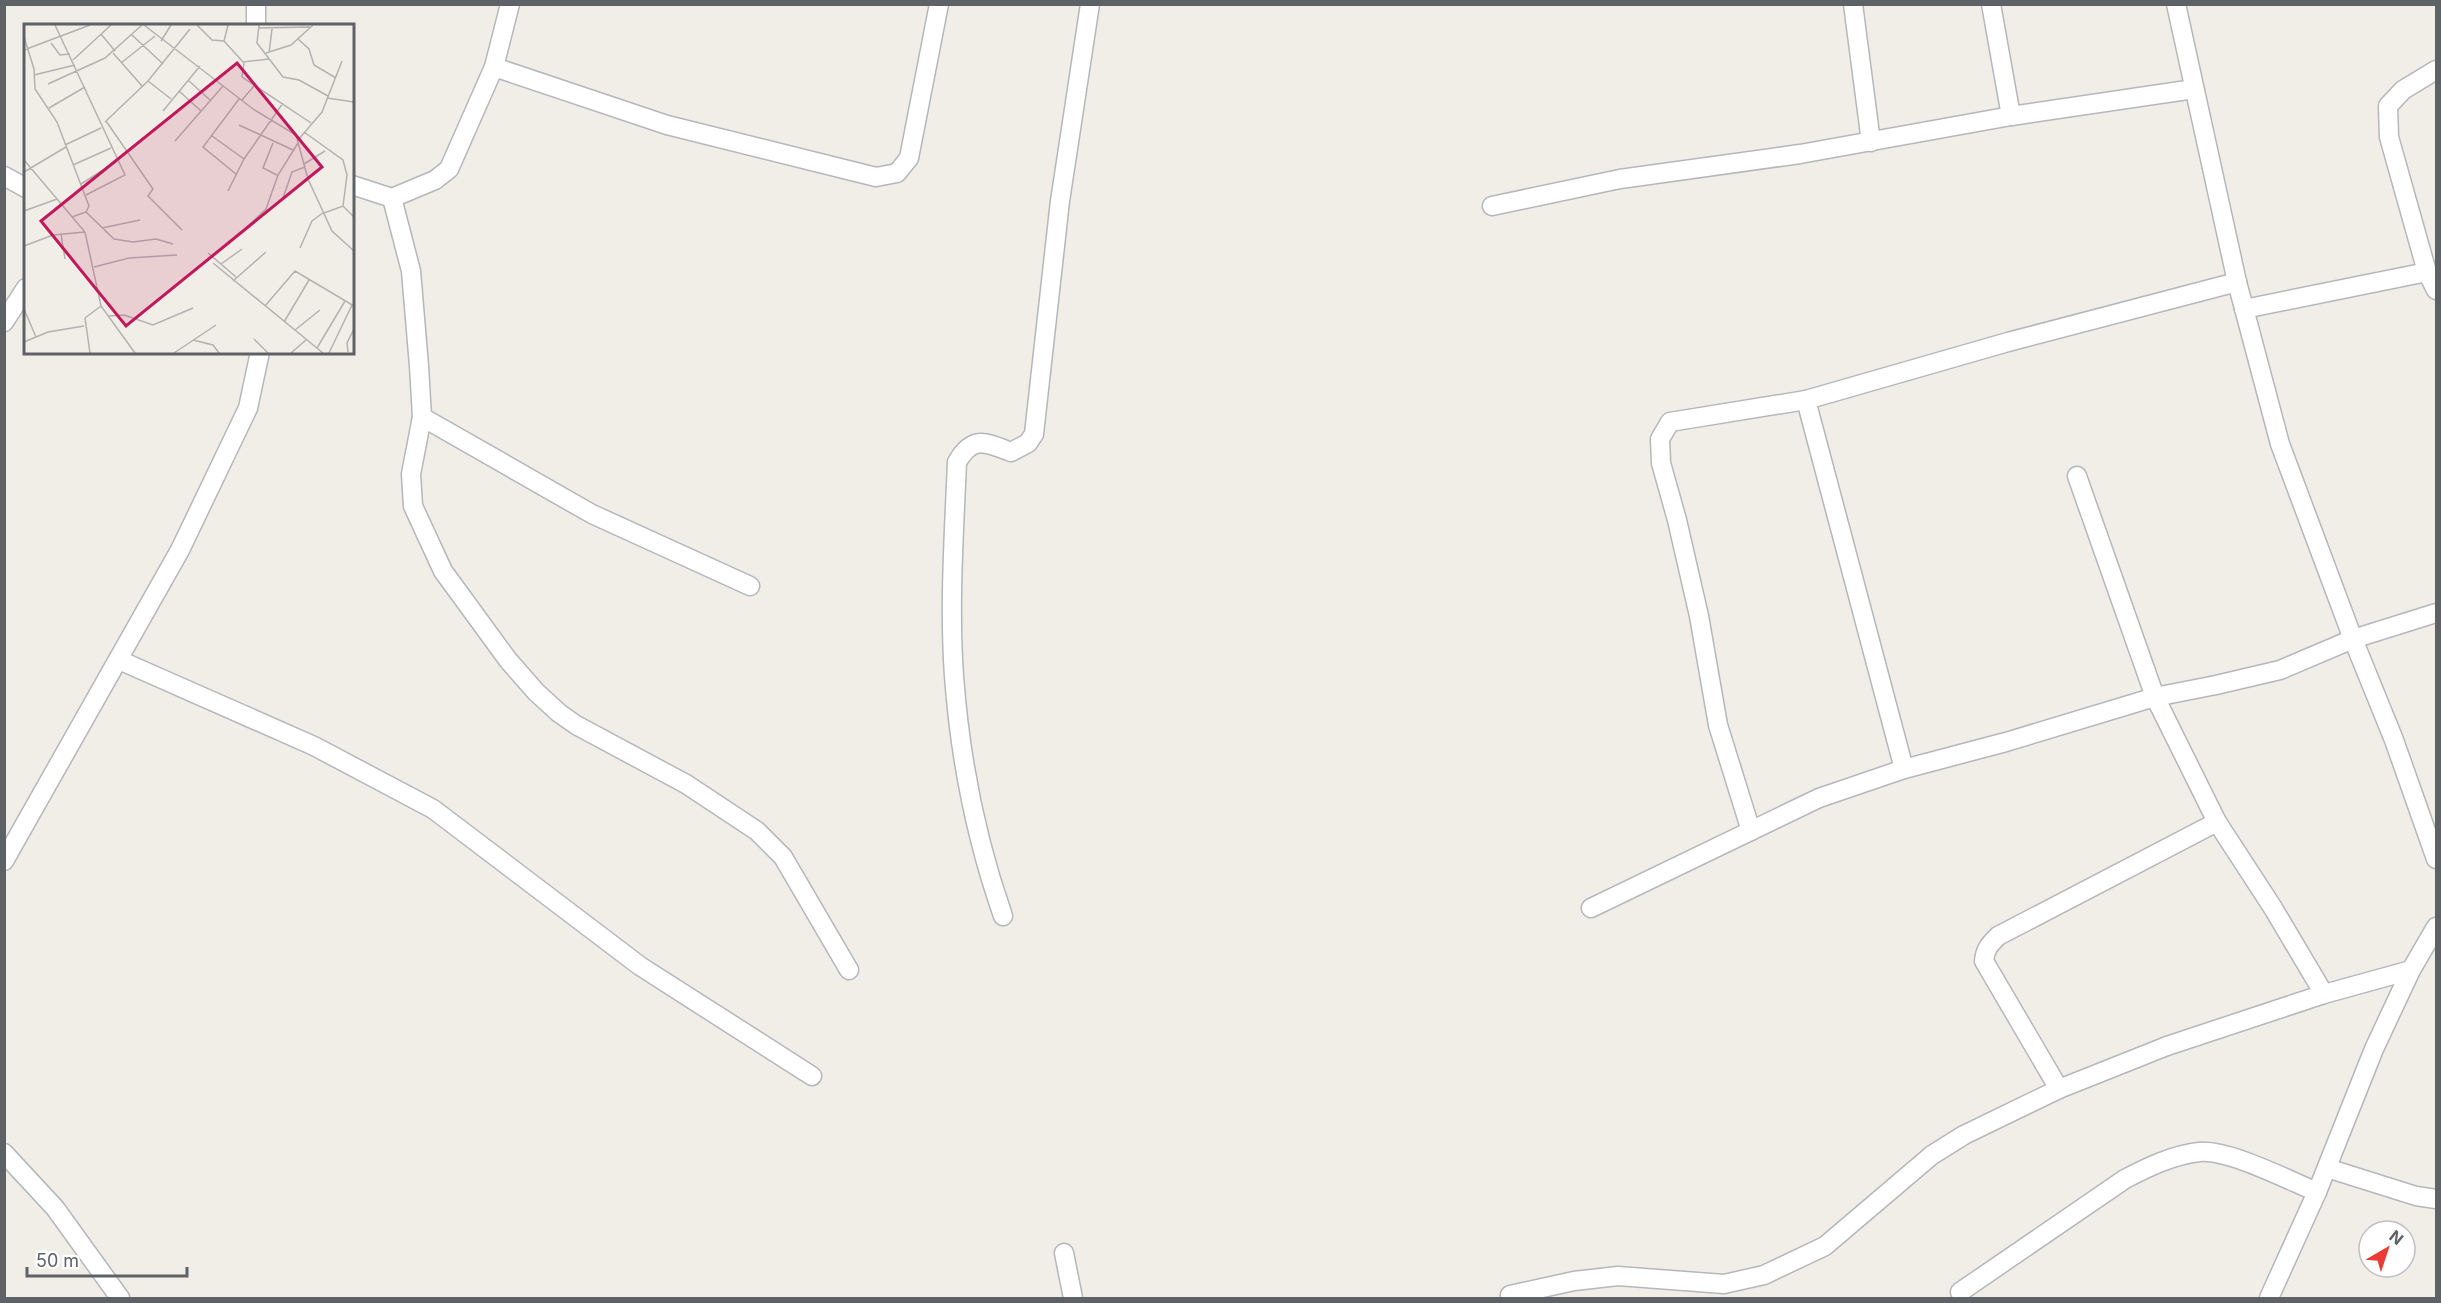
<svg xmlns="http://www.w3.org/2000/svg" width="2441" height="1303" viewBox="0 0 2441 1303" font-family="Inter,sans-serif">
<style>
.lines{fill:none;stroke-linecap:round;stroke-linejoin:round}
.minor-casing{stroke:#b4b7bb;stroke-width:21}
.minor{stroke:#fff;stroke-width:18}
.inset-road{fill:none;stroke:#b2b2b0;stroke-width:1.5}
.view{fill:#c2185b;fill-opacity:0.15;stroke:#c2185b;stroke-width:3}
.inset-edge{fill:none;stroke:#5e6267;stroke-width:3}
</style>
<rect width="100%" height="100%" fill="#f0eee7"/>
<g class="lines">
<defs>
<g id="minor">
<polyline points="256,4 256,26"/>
<polyline points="1853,4 1871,142"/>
<polyline points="1991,4 2011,116"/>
<polyline points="2176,4 2237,282 2280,444 2353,639 2394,740 2436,859"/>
<polyline points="494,67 667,125 876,177 897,173 909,158 939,4"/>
<polyline points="2436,70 2403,90 2388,106 2389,137 2427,272 2436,290"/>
<polyline points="4,176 26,188"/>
<polyline points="352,185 392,198 435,180 449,169 494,67 510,4"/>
<polyline points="392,198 411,271 419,366 422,417 411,474 413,506 443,571 508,660 536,692 559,713 576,725 686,784 757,831 783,857 849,970"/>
<polyline points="1492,206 1620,179 1800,154 2011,116 2194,89"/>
<polyline points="2244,309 2427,272"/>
<polyline points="4,322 26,288"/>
<polyline points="1806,400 1904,769"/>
<polyline points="422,417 592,514 750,586"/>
<polyline points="2077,476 2155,697 2217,822 2273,908 2324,994"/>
<polyline points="119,660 314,746 433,809 640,966 812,1076"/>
<polyline points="1751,831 1718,725 1699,616 1677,520 1661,463 1660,439 1670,422 1806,400 2008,342 2237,282"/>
<polyline points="4,861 180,550 248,408 260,352"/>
<polyline points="1591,908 1819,798 1904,769 2006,742 2155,697 2216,685 2280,670 2353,639 2436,613"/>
<path d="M1003 916C976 839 960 758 954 676 949 606 954 533 957 462 973 435 985 442 1011 452L1028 443 1034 434 1060 201 1090 4"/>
<path d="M2059 1089 1984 961C1985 949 1990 944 1998 936L2217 822"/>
<polyline points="4,1153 55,1208 120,1298"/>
<polyline points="2327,1168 2416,1196 2436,1199"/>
<polyline points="1064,1253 1073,1298"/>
<path d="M1960 1292 2125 1179C2148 1167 2173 1155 2199 1152 2228 1149 2288 1180 2317 1192"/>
<polyline points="1510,1295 1574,1281 1618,1276 1724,1284 1764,1275 1825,1246 1932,1155 1964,1135 2059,1089 2167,1046 2324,994 2411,970"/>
<polyline points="2269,1298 2317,1192 2374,1049 2411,970 2436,927"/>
</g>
</defs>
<use href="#minor" class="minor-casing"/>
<use href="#minor" class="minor"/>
</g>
<g transform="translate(24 24)">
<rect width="330" height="330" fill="#f0eee7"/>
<path class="inset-road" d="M31 1 101 151 62 171M120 1 229 85 272 111 284 155 308 207 330 227M173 1 188 16 200 17M204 1 200 17 219 38 245 35M235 1 233 19 259 53 275 56 304 72M234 4 286 3M77 10 91 27M108 11 139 40M0 13 10 45 11 65 33 98 65 182 62 188 48 193M274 15 285 25 290 41 312 54M137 17 147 1M27 19 36 31 46 30M0 26 66 1M89 29 119 63M242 29 267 21 289 1M245 29 248 5M49 36 87 1M97 39 131 12M220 39 218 53 287 99M10 51 51 41M164 56 186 76M124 57 147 75M24 60 81 34 118 1M155 67 177 87M303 74 330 78M218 76 230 62M25 84 61 63M139 87 176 42M82 97 129 165 124 172 158 206M81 98 124 57 166 5M215 101 269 126M280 108 319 136 323 151 319 182M188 112 220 135M274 116 298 88 318 37M151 117 199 62M249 119 239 144 253 151M41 121 77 104M0 136 61 208 77 282 111 329M280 140 301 127M49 141 87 124M0 148 42 123M212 150 179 123 215 75M57 160 93 137M204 167 220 135 259 79M259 174 268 148 281 143M0 187 33 175M62 188 90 215 109 218 132 215 149 220M300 189 319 182 330 193M223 203 242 185 254 151 274 119M78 204 116 196M37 210 41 235M0 222 29 211 61 208M276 224 288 197 300 188M184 229 212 253M189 239 299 329M197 240 218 225M70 243 105 234 153 231M209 257 242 228M241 282 271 247 330 282M0 285 12 313M84 292 100 291 129 301 169 284M260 298 285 256M271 306 296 286M230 315 244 329M169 316 189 321 195 329M0 318 24 308 60 302M293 324 321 277M324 328 323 319 330 305M66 329 61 294 77 282M150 329 192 301M267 329 282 316M305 329 328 281"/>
<path class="view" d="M213 39 298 143 102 302 17 197Z"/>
<rect width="330" height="330" class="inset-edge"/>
</g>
<rect width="2441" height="1303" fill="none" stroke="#5e6267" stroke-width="12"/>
<g transform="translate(2387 1249) rotate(39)"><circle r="28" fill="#ffffff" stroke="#bfc0c2" stroke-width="1.5"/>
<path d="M0-4.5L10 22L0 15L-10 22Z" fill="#ea3b34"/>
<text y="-9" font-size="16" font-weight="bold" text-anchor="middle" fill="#5e6267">N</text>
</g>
<path d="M27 1267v9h160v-9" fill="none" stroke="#5e6267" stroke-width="3"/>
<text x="36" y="1267" font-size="18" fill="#5e6267" stroke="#ffffff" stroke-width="4.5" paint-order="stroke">50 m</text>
</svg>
